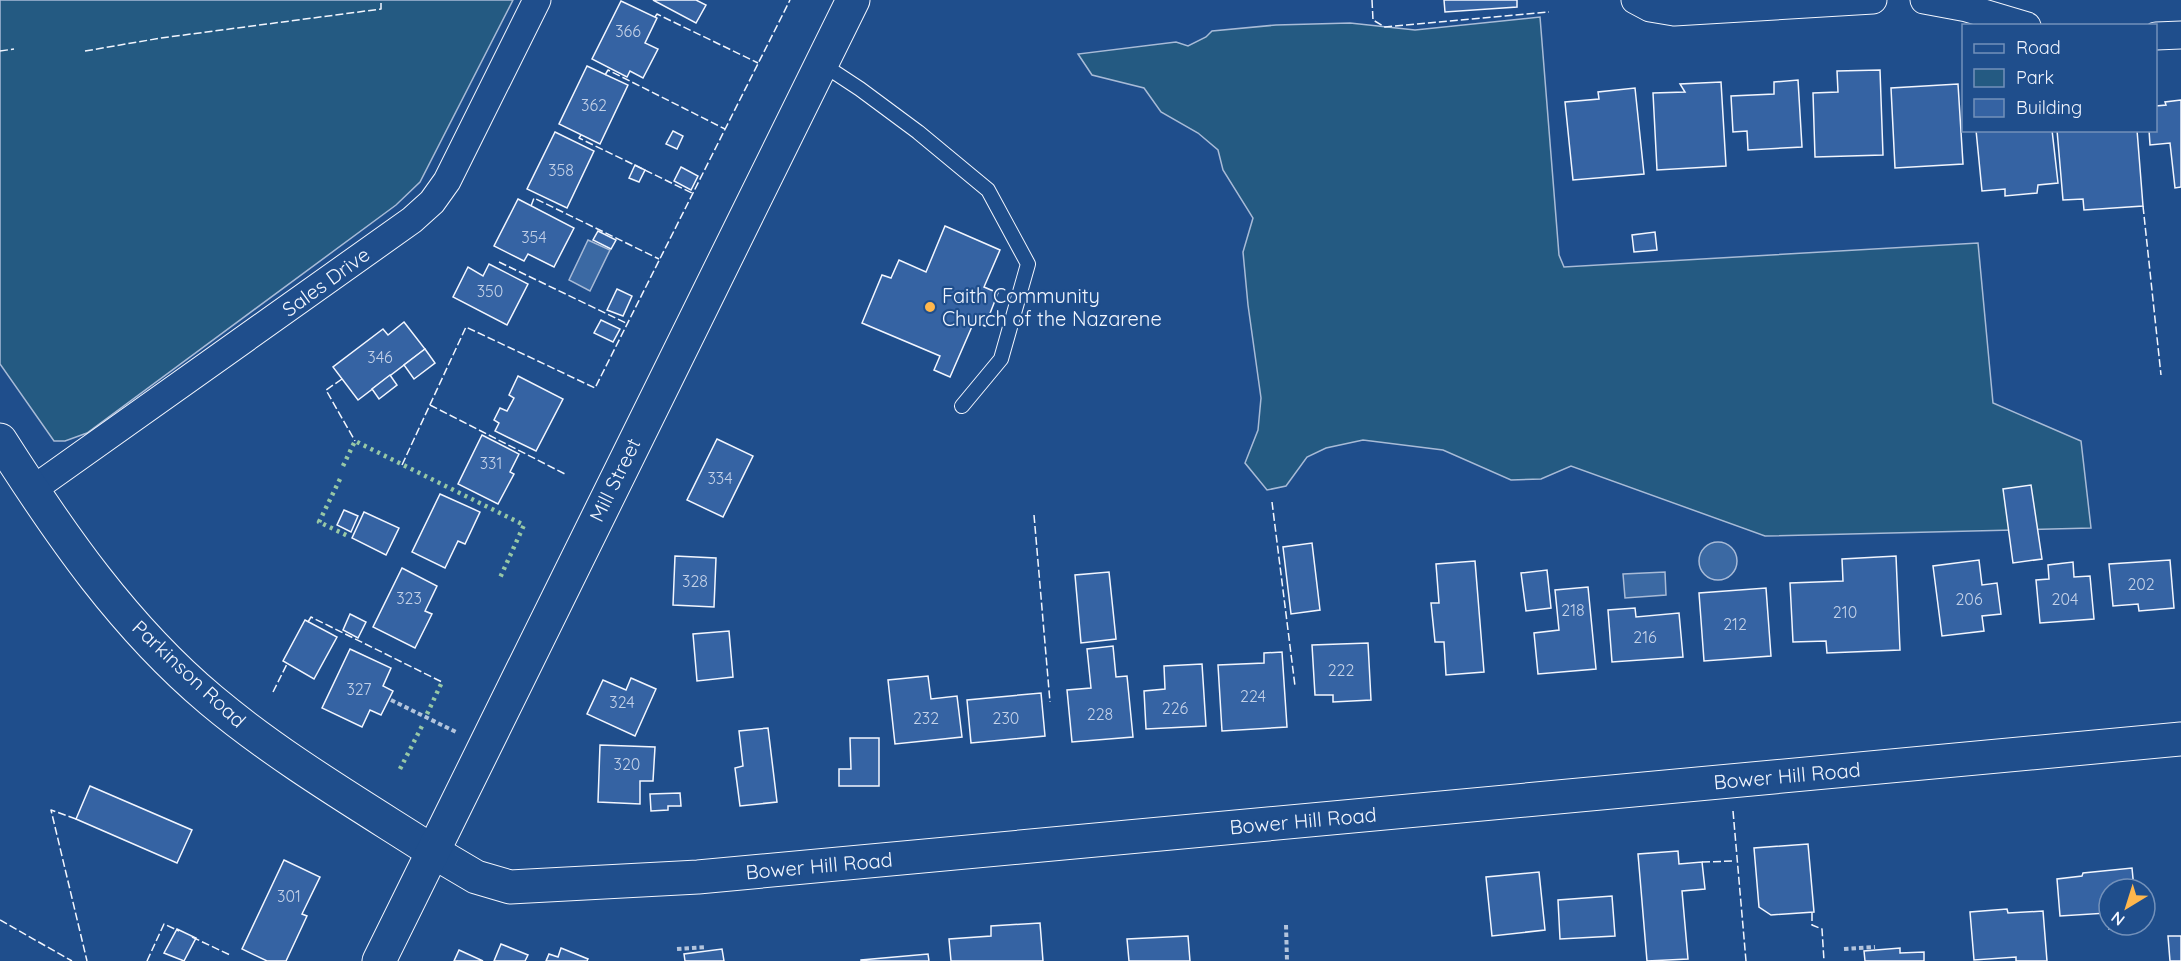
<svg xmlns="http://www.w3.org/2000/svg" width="2181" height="961" viewBox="0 0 2181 961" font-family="Quicksand,sans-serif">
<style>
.green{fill:#245a82;stroke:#a8bbd7;stroke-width:1.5}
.water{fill:#3b69a3;stroke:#a8bbd7;stroke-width:1.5}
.building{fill:#3563a3;stroke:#f2f6ff;stroke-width:1.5}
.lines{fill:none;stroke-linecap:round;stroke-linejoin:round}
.service-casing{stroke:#f2f6ff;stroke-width:16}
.minor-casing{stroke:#f2f6ff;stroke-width:29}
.tertiary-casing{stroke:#f2f6ff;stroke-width:35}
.secondary-casing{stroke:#f2f6ff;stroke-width:35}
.path{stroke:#b3c4dc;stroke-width:4;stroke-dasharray:4.5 3;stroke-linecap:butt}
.service{stroke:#1f4e8c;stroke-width:14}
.minor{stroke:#1f4e8c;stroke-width:27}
.tertiary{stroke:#1f4e8c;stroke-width:33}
.secondary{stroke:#1f4e8c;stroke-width:33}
.hedge{stroke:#97c8a6;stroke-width:4.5;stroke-dasharray:3 4.5;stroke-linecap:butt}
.fence{stroke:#f2f6ff;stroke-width:1.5;stroke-dasharray:8 3;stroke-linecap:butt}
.poi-dot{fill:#ffb74d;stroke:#1f4e8c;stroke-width:2}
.labels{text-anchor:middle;stroke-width:4.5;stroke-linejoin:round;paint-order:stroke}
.number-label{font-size:16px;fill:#c3d1e8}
.street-label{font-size:20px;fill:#f2f6ff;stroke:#1f4e8c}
.poi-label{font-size:20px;fill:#f2f6ff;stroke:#1f4e8c;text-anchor:start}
</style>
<rect width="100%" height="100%" fill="#1f4e8c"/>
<g class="green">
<polygon points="0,0 513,0 420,182 396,205 87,433 65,441 54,441 0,364"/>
<polygon points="1540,17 1559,255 1564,267 1978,243 1993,403 2081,441 2091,528 1765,536 1571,466 1541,479 1511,480 1443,450 1363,440 1326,448 1307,457 1286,486 1267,490 1245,463 1258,430 1261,398 1248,305 1243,252 1253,218 1223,170 1218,150 1198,133 1161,112 1144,88 1092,75 1078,54 1176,42 1188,46 1206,37 1212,31 1276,25 1350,23 1415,30"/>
</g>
<g class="water">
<polygon points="588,240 610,250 590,291 569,280"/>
<circle cx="1718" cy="561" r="19"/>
<polygon points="1665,572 1666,595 1625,598 1623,574"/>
</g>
<g class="building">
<polygon points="653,0 696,0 706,5 696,23"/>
<polygon points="1444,0 1517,0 1517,7 1445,12"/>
<polygon points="621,1 657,18 645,43 658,49 643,78 630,71 627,77 592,59"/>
<polygon points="587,66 628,85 600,144 559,124"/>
<polygon points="1880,70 1883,155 1815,157 1813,93 1838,92 1837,71"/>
<polygon points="1798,80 1802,147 1748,150 1747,131 1733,132 1731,96 1774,94 1774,82"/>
<polygon points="1721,82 1726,166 1657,170 1653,93 1685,92 1680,84"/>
<polygon points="1958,84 1963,164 1895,168 1891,88"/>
<polygon points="1635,88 1644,174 1573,180 1565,102 1599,99 1598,92"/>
<polygon points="2181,100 2181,187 2175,188 2170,143 2150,145 2149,130 2156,130 2156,106 2166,105 2165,102"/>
<polygon points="1976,130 2052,130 2058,183 2038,185 2037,193 2005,196 2005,189 1982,191"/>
<polygon points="2057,130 2137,130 2143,206 2084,210 2083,199 2063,200"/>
<polygon points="673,131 683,136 677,149 666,144"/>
<polygon points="555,132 594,151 567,208 527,189"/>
<polygon points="635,165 645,170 639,182 629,178"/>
<polygon points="681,167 698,176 691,190 674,181"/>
<polygon points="518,199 574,228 554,267 528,254 524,261 494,246"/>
<polygon points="945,226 1000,250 984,287 998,293 985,326 974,322 950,377 934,370 940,356 862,323 882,275 891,278 899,260 926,272"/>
<polygon points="598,231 616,240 611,249 593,240"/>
<polygon points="1655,232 1657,250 1634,252 1632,235"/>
<polygon points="489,264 528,284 507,325 453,297 468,267 483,276"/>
<polygon points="617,289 632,296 623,316 607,310"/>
<polygon points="601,320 620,329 613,342 594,333"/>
<polygon points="404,322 425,349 358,400 333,367 383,329 388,335"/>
<polygon points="425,349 435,363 414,379 404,365"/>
<polygon points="390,375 397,385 379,399 372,389"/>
<polygon points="518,376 563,399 536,451 495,431 499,423 494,420 500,408 507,411 514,398 509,395"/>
<polygon points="482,435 519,454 510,472 514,474 498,504 458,484"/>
<polygon points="717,439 753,456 723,517 687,500"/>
<polygon points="2031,485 2042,559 2013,563 2003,489"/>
<polygon points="440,494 480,512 465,544 458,541 445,568 412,552"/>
<polygon points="344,510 358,516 351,532 337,525"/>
<polygon points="364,512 399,528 386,555 352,538"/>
<polygon points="1312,543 1320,610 1291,614 1283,547"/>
<polygon points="675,556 716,558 714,607 673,605"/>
<polygon points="1896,556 1900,650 1827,653 1826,641 1793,642 1790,583 1843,581 1842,559"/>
<polygon points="1979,560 1982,585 1997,583 2001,614 1982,616 1984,631 1942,636 1933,566"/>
<polygon points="2170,560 2174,608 2139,611 2138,604 2113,606 2109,564"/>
<polygon points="1475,561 1484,672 1446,675 1444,642 1435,642 1431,603 1439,603 1436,564"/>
<polygon points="2073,562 2074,577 2090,576 2094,619 2040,623 2036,580 2049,579 2048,565"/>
<polygon points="402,568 437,586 425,611 432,614 415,648 373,627"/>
<polygon points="1547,570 1551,608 1526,611 1521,573"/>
<polygon points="1109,572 1116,639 1081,643 1075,575"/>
<polygon points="1588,587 1596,669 1538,674 1534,633 1559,630 1555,590"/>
<polygon points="1766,588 1771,656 1704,661 1699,593"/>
<polygon points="1635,608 1636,617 1679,613 1683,657 1612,662 1608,610"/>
<polygon points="350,614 366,622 358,638 343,630"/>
<polygon points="305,620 337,637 314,679 283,661"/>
<polygon points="729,631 733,677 697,681 693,634"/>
<polygon points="1368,643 1371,700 1333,702 1333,695 1315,695 1312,645"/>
<polygon points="1113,646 1116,677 1127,676 1133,737 1072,742 1067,690 1091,688 1087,649"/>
<polygon points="350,649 391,668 383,686 393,691 381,715 370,710 362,727 322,708"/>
<polygon points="1282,652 1287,727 1222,731 1218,665 1264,663 1264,653"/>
<polygon points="1202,664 1206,726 1146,729 1144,691 1165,689 1164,666"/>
<polygon points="928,676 931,699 957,696 962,737 895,744 888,680"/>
<polygon points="631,678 656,689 635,736 587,714 603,680 626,690"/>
<polygon points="1041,693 1045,736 971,743 967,700"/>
<polygon points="768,728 777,802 740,806 735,768 743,766 739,731"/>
<polygon points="850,738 879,738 879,786 839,786 839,769 851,769"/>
<polygon points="600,745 655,747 653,781 640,781 640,804 598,802"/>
<polygon points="90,786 192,830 177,863 76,819"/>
<polygon points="680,793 681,806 668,806 668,810 651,811 650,794"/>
<polygon points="1808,844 1814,912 1771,915 1759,907 1754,848"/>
<polygon points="1678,851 1679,864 1702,862 1705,889 1682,891 1688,959 1647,961 1638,854"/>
<polygon points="284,860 320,877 302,914 307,916 286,961 267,961 242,949"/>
<polygon points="2132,868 2134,889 2109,889 2109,925 2138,926 2109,929 2107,913 2060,916 2057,879 2082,876 2083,873"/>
<polygon points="1539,872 1545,930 1492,936 1486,877"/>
<polygon points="1612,896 1615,936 1560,939 1558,900"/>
<polygon points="2007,909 2008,913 2043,911 2047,961 2016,961 2016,957 1974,960 1970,912"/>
<polygon points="1040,923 1043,961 951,961 949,939 991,936 991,926"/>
<polygon points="177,929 196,938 184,961 164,953"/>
<polygon points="1188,936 1190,961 1129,961 1127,939"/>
<polygon points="2168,936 2181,936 2181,961 2170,961"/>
<polygon points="501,944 528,955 525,961 494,961"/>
<polygon points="561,948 588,959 587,961 546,961 549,954 558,957"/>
<polygon points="1900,948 1900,953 1924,952 1924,961 1865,961 1864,951"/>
<polygon points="722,949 724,961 685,961 684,954"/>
<polygon points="459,950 483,961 454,961"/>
<polygon points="928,954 929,961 861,961 861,960"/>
</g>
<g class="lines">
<defs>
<polyline id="service" points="822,64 860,89 918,132 988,190 1028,264 1001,359 962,406"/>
<g id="minor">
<polyline points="1635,0 1650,8 1674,12 1873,0"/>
<polyline points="1924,0 1967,8 2027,26"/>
<polyline points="2156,36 2181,35"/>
<polyline points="32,490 412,220 432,202 447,181 537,0"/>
</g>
<polyline id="tertiary" points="432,851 476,877 510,887 698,877 2181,739"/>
<g id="secondary">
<path d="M0 440C60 534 124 627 211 700 279 757 357 803 432 851"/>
<polyline points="379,961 853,0"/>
</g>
</defs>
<use href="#service" class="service-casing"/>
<use href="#minor" class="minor-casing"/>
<use href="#tertiary" class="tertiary-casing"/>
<use href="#secondary" class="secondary-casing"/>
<g class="path">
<polyline points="391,700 458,733"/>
<polyline points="1286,925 1287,961"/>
<polyline points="677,949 706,947"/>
<polyline points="1844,949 1875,947"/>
</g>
<use href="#service" class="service"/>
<use href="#minor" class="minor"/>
<use href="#tertiary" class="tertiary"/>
<use href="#secondary" class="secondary"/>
<g class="hedge">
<polyline points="343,466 355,441 524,525 499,580"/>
<polyline points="340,479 319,522 350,537"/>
<polyline points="427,714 442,682"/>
<polyline points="400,769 423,724"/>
</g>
<g class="fence">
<polyline points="1372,0 1373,20 1385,27 1549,12"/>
<polyline points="655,17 657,14 758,63"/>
<polyline points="0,51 14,49"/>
<polyline points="85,51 161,38 381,9 381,0"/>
<polyline points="605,75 608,70 725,129"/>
<polyline points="581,135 579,138 692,193"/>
<polyline points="531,206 534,198 659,259"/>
<polyline points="2143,206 2161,375"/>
<polyline points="499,262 626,323"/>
<polyline points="342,379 326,390 355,441"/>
<polyline points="430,405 565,474"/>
<polyline points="402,465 466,327 595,388 790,0"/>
<polyline points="1272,502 1295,686"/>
<polyline points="1034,515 1050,702"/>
<polyline points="308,622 311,617 442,682"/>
<polyline points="273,692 287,664"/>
<polyline points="1733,811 1746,961"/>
<polyline points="76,819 51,810 87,961"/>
<polyline points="1702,862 1734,861"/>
<polyline points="1812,913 1812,925 1822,929 1824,961"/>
<polyline points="0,920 72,961"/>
<polyline points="192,937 230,955"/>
<polyline points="147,961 164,924 179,931"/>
</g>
</g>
<circle class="poi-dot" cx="930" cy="307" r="6"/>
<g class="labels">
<g class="number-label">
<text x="628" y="37">366</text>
<text x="594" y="111">362</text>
<text x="561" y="176">358</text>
<text x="534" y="243">354</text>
<text x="490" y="297">350</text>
<text x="380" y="363">346</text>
<text x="491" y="469">331</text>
<text x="720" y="484">334</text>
<text x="695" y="587">328</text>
<text x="2141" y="590">202</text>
<text x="409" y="604">323</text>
<text x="1969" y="605">206</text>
<text x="2065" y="605">204</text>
<text x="1573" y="616">218</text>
<text x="1845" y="618">210</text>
<text x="1735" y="630">212</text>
<text x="1645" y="643">216</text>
<text x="1341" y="676">222</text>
<text x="359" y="695">327</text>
<text x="1253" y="702">224</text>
<text x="622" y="708">324</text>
<text x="1175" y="714">226</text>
<text x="1100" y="720">228</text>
<text x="926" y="724">232</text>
<text x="1006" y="724">230</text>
<text x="627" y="770">320</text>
<text x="289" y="902">301</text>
</g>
<g class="street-label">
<text transform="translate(326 282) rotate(-36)" y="7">Sales Drive</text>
<text transform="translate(615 480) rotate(-64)" y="7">Mill Street</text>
<text transform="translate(189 674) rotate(43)" y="7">Parkinson Road</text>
<text transform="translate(1787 776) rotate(-5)" y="7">Bower Hill Road</text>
<text transform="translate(1303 821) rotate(-5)" y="7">Bower Hill Road</text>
<text transform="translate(819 866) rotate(-5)" y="7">Bower Hill Road</text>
</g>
<g class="poi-label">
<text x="942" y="303">Faith Community<tspan x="942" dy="23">Church of the Nazarene</tspan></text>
</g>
</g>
<rect x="1962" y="24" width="195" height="108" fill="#1f4e8c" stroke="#7391ba" stroke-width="1.5"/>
<rect x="1974" y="44" width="30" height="9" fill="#1f4e8c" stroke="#7391ba" stroke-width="1.5"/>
<text x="2016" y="54" font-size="18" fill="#f2f6ff">Road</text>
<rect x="1974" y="69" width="30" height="18" fill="#245a82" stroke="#7391ba" stroke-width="1.5"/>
<text x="2016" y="84" font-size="18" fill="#f2f6ff">Park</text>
<rect x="1974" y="99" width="30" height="18" fill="#3563a3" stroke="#7391ba" stroke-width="1.5"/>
<text x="2016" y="114" font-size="18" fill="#f2f6ff">Building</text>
<g transform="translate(2127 907) rotate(218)"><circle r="28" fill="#1f4e8c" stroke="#7391ba" stroke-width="1.5"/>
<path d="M0-4.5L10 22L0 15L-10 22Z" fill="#ffb74d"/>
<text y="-9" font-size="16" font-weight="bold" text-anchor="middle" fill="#f2f6ff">N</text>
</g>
</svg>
